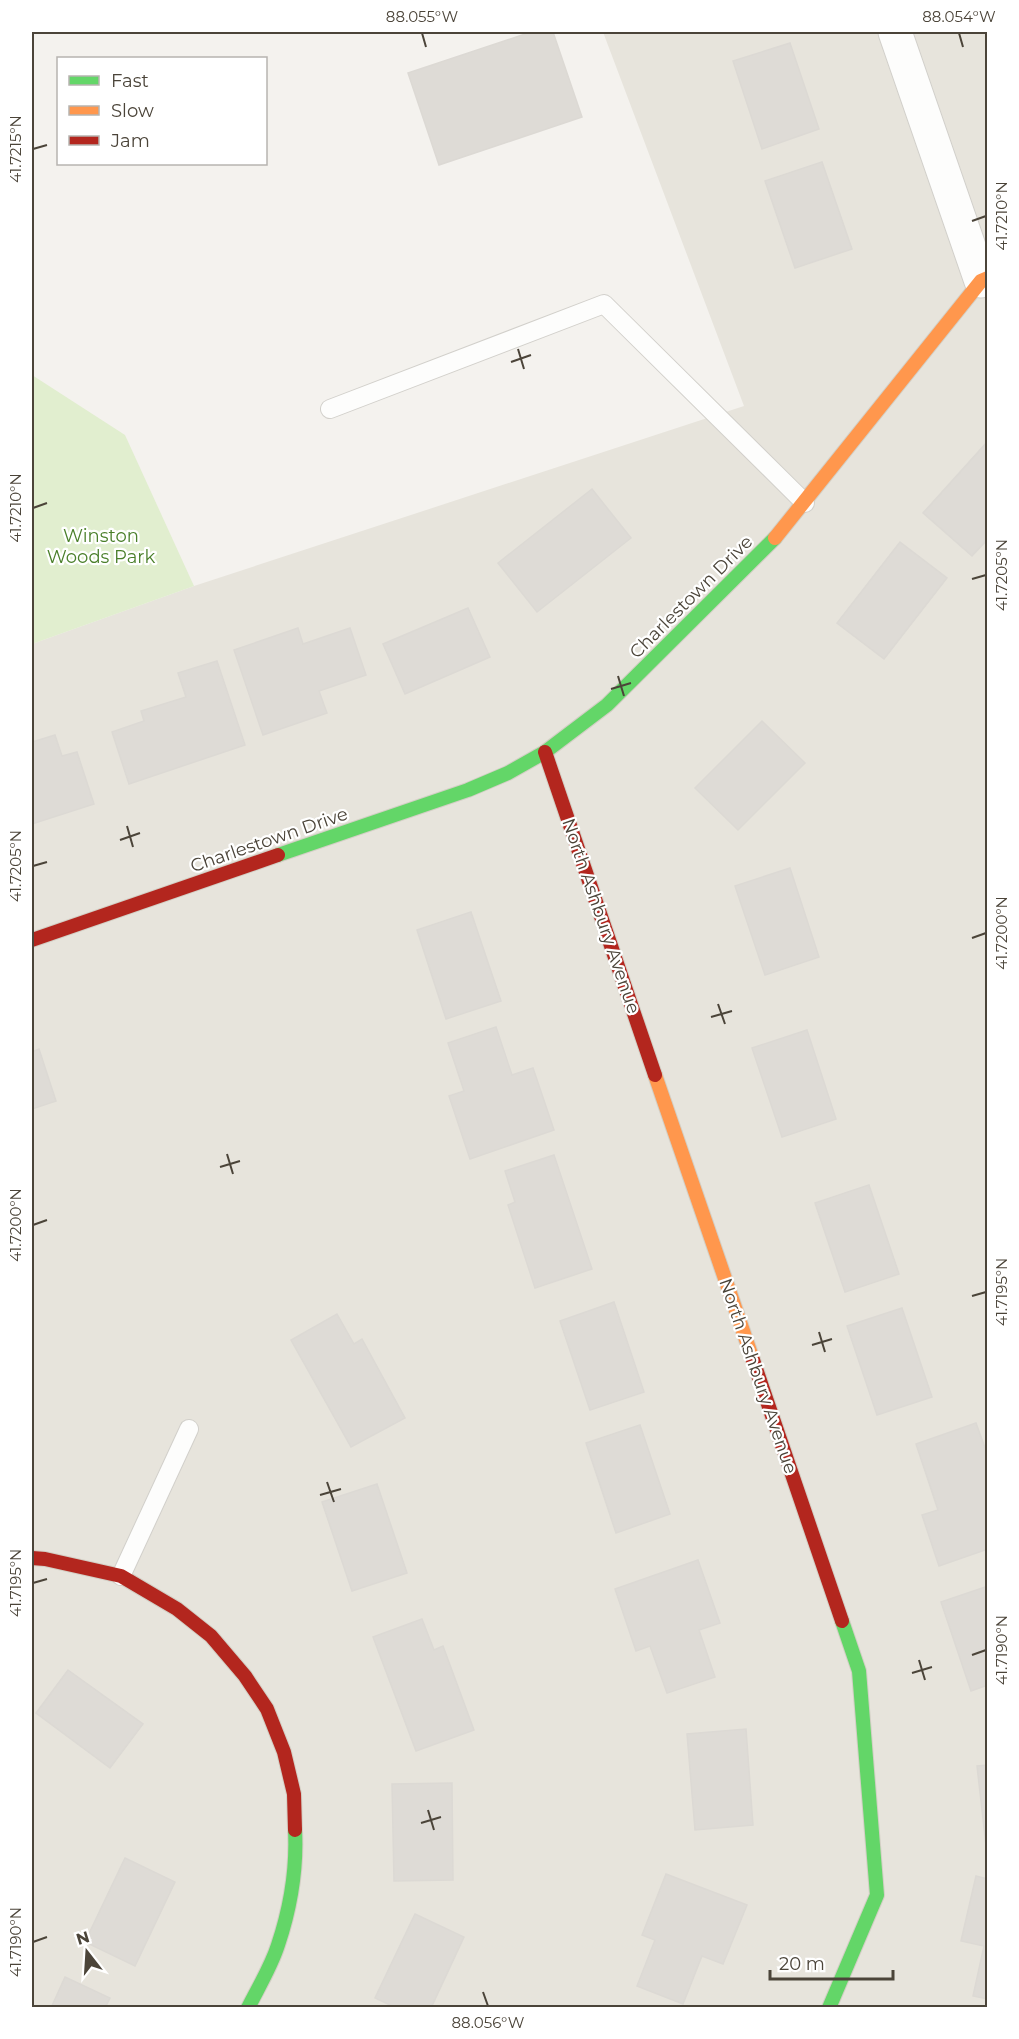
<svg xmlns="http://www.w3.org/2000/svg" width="1019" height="2039" viewBox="0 0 1019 2039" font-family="Montserrat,sans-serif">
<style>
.residential{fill:#e7e4dc}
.green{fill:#e1eecf}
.building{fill:#dedbd6;stroke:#dcd9d4;stroke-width:1.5}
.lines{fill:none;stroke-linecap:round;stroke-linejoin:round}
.lane-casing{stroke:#d2d0cb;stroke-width:20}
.street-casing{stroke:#d2d0cb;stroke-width:35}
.fast-casing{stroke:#d3cfc5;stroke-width:16}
.slow-casing{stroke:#d3cfc5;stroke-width:16}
.jam-casing{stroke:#d3cfc5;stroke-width:16}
.lane{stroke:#fdfdfc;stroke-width:18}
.street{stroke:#fdfdfc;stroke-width:33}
.fast{stroke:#63d668;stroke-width:14}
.slow{stroke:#ff974d;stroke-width:14}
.jam{stroke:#b3261e;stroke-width:14}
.ticks{fill:none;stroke:#4b4439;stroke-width:2}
.labels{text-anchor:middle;stroke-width:4.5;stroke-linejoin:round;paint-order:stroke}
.park-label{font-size:18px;fill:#4a7f2a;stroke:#fff}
.street-label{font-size:18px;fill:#4b4439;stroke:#fff}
.neatline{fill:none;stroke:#4b4439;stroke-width:2}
.ticks-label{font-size:15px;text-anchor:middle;fill:#4b4439}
</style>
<rect width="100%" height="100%" fill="#f4f2ee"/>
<polygon class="residential" points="603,32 987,32 987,2007 32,2007 32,644 194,586 744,406"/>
<polygon class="green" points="32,375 125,435 194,586 32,644"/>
<g class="building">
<polygon points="531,32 553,32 582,117 439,165 408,73"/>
<polygon points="790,43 819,129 762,149 733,61"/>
<polygon points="822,162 852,249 795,268 765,181"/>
<polygon points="988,441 988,539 972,556 923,513"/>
<polygon points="592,489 631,538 537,612 498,563"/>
<polygon points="900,542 947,578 884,659 837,623"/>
<polygon points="468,608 490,657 405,694 383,644"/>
<polygon points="298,628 303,644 350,628 366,675 319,691 327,713 263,735 234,650"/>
<polygon points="217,661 245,745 129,784 112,732 144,721 141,711 186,697 178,673"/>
<polygon points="762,721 805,763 738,830 695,788"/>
<polygon points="55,735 62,756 77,752 94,804 32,824 32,742"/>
<polygon points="790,868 819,957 765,975 735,886"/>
<polygon points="471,912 501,1001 446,1019 417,930"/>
<polygon points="496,1027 512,1075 533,1068 554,1130 470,1159 449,1096 464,1091 448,1043"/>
<polygon points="807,1030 836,1119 782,1137 752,1048"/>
<polygon points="39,1049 56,1101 32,1109 32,1052"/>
<polygon points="554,1155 592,1269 535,1288 508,1205 515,1202 505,1171"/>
<polygon points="869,1185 899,1274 845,1292 815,1203"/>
<polygon points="614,1302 644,1392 590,1410 560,1321"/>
<polygon points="902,1308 932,1397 877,1415 847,1326"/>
<polygon points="337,1314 354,1344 362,1339 405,1418 351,1447 291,1340"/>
<polygon points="976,1423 988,1456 988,1549 939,1566 922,1515 938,1510 916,1444"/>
<polygon points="640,1425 670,1514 616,1533 586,1443"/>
<polygon points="377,1484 407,1573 352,1591 322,1502"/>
<polygon points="698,1560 720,1623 699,1630 715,1677 667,1693 650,1646 636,1651 615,1589"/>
<polygon points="988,1586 988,1685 971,1691 941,1602"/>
<polygon points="422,1619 434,1650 443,1646 474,1730 416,1751 373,1637"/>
<polygon points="68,1670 143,1724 110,1768 36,1713"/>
<polygon points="746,1729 753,1825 695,1830 687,1734"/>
<polygon points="988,1765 988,1853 987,1854 977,1766"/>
<polygon points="452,1783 453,1880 394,1881 392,1784"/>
<polygon points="125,1858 175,1882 135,1966 85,1942"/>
<polygon points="666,1874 747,1905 723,1964 702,1956 683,2004 637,1986 655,1940 642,1935"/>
<polygon points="976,1876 988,1879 988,1999 973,1996 984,1946 961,1941"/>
<polygon points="415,1914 464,1937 431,2008 396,2008 375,1998"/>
<polygon points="65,1977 110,1998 105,2008 51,2008"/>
</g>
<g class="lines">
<defs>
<g id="lane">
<polyline points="330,409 604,304 805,503"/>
<polyline points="121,1576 189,1429"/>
</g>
<polyline id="street" points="895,32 981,281"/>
<g id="fast">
<polyline points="278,855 468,790 508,773 545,752 607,705 775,538"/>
<path d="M248 2008C258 1988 271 1967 278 1945 290 1909 297 1868 295 1830"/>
<polyline points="829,2008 877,1895 859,1671 842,1621"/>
</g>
<g id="slow">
<polyline points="775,538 981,281 988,278"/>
<polyline points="655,1075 753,1360"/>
</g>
<g id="jam">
<polyline points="545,752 655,1075"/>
<polyline points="32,940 278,855"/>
<polyline points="753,1360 842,1621"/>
<polyline points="32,1558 45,1559 121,1576 177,1609 211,1636 245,1676 267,1709 284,1752 294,1794 295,1830"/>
</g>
</defs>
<use href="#lane" class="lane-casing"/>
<use href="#street" class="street-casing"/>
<use href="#fast" class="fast-casing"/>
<use href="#slow" class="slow-casing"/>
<use href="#jam" class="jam-casing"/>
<use href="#lane" class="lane"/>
<use href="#street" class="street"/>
<use href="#fast" class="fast"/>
<use href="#slow" class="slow"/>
<use href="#jam" class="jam"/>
</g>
<path class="ticks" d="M422 33 426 47M959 33 963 47M33 149 47 145M972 221 986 216M518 349 524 369M511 362 531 355M33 508 47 503M972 579 986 575M618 676 624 696M611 689 631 683M127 826 133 847M120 840 140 833M33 866 47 862M972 938 986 933M718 1004 725 1024M711 1017 732 1011M227 1154 233 1174M220 1167 240 1161M33 1225 47 1220M972 1296 986 1292M819 1332 825 1352M812 1345 832 1339M327 1482 334 1502M320 1495 341 1489M33 1583 47 1579M972 1655 986 1650M919 1660 925 1680M912 1673 932 1667M428 1810 434 1830M421 1823 441 1817M33 1942 47 1937M483 1992 488 2006"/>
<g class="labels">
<g class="park-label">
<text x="101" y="542">Winston<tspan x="101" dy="21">Woods Park</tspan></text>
</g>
<g class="street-label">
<text transform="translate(691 597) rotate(-45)" y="6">Charlestown Drive</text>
<text transform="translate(269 840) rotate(-19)" y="6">Charlestown Drive</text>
<text transform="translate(601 916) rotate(71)" y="6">North Ashbury Avenue</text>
<text transform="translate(758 1376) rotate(71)" y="6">North Ashbury Avenue</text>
</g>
</g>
<rect width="1019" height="2039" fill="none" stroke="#ffffff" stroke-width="66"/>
<rect x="57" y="57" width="210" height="108" fill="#ffffff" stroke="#b7b4b0" stroke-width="1.5"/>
<rect x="69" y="76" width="30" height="9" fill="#63d668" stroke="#b7b4b0" stroke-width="1.5"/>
<text x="111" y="87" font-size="18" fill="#4b4439">Fast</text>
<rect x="69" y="106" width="30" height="9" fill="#ff974d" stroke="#b7b4b0" stroke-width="1.5"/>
<text x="111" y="117" font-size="18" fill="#4b4439">Slow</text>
<rect x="69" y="136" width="30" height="9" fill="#b3261e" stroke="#b7b4b0" stroke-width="1.5"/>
<text x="111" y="147" font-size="18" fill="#4b4439">Jam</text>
<g transform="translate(87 1952) rotate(343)" stroke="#ffffff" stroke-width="4.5" paint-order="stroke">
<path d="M0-4.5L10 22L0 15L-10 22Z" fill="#4b4439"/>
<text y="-9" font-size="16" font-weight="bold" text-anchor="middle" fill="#4b4439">N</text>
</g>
<path d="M770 1970v9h123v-9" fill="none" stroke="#4b4439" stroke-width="3"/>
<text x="779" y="1970" font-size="18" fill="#4b4439" stroke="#ffffff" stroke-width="4.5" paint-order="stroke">20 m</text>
<rect x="33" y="33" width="953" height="1973" class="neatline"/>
<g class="ticks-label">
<text x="422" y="22">88.055°W</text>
<text x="959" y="22">88.054°W</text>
<text transform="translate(16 149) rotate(-90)" y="5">41.7215°N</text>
<text transform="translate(1002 216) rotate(-90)" y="5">41.7210°N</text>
<text transform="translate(16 508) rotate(-90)" y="5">41.7210°N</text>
<text transform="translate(1002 575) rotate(-90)" y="5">41.7205°N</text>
<text transform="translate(16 866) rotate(-90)" y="5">41.7205°N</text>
<text transform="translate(1002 933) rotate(-90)" y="5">41.7200°N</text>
<text transform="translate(16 1225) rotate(-90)" y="5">41.7200°N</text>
<text transform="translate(1002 1292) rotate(-90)" y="5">41.7195°N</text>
<text transform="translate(16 1583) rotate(-90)" y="5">41.7195°N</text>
<text transform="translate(1002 1650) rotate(-90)" y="5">41.7190°N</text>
<text transform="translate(16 1942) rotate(-90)" y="5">41.7190°N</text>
<text x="488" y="2028">88.056°W</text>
</g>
</svg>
